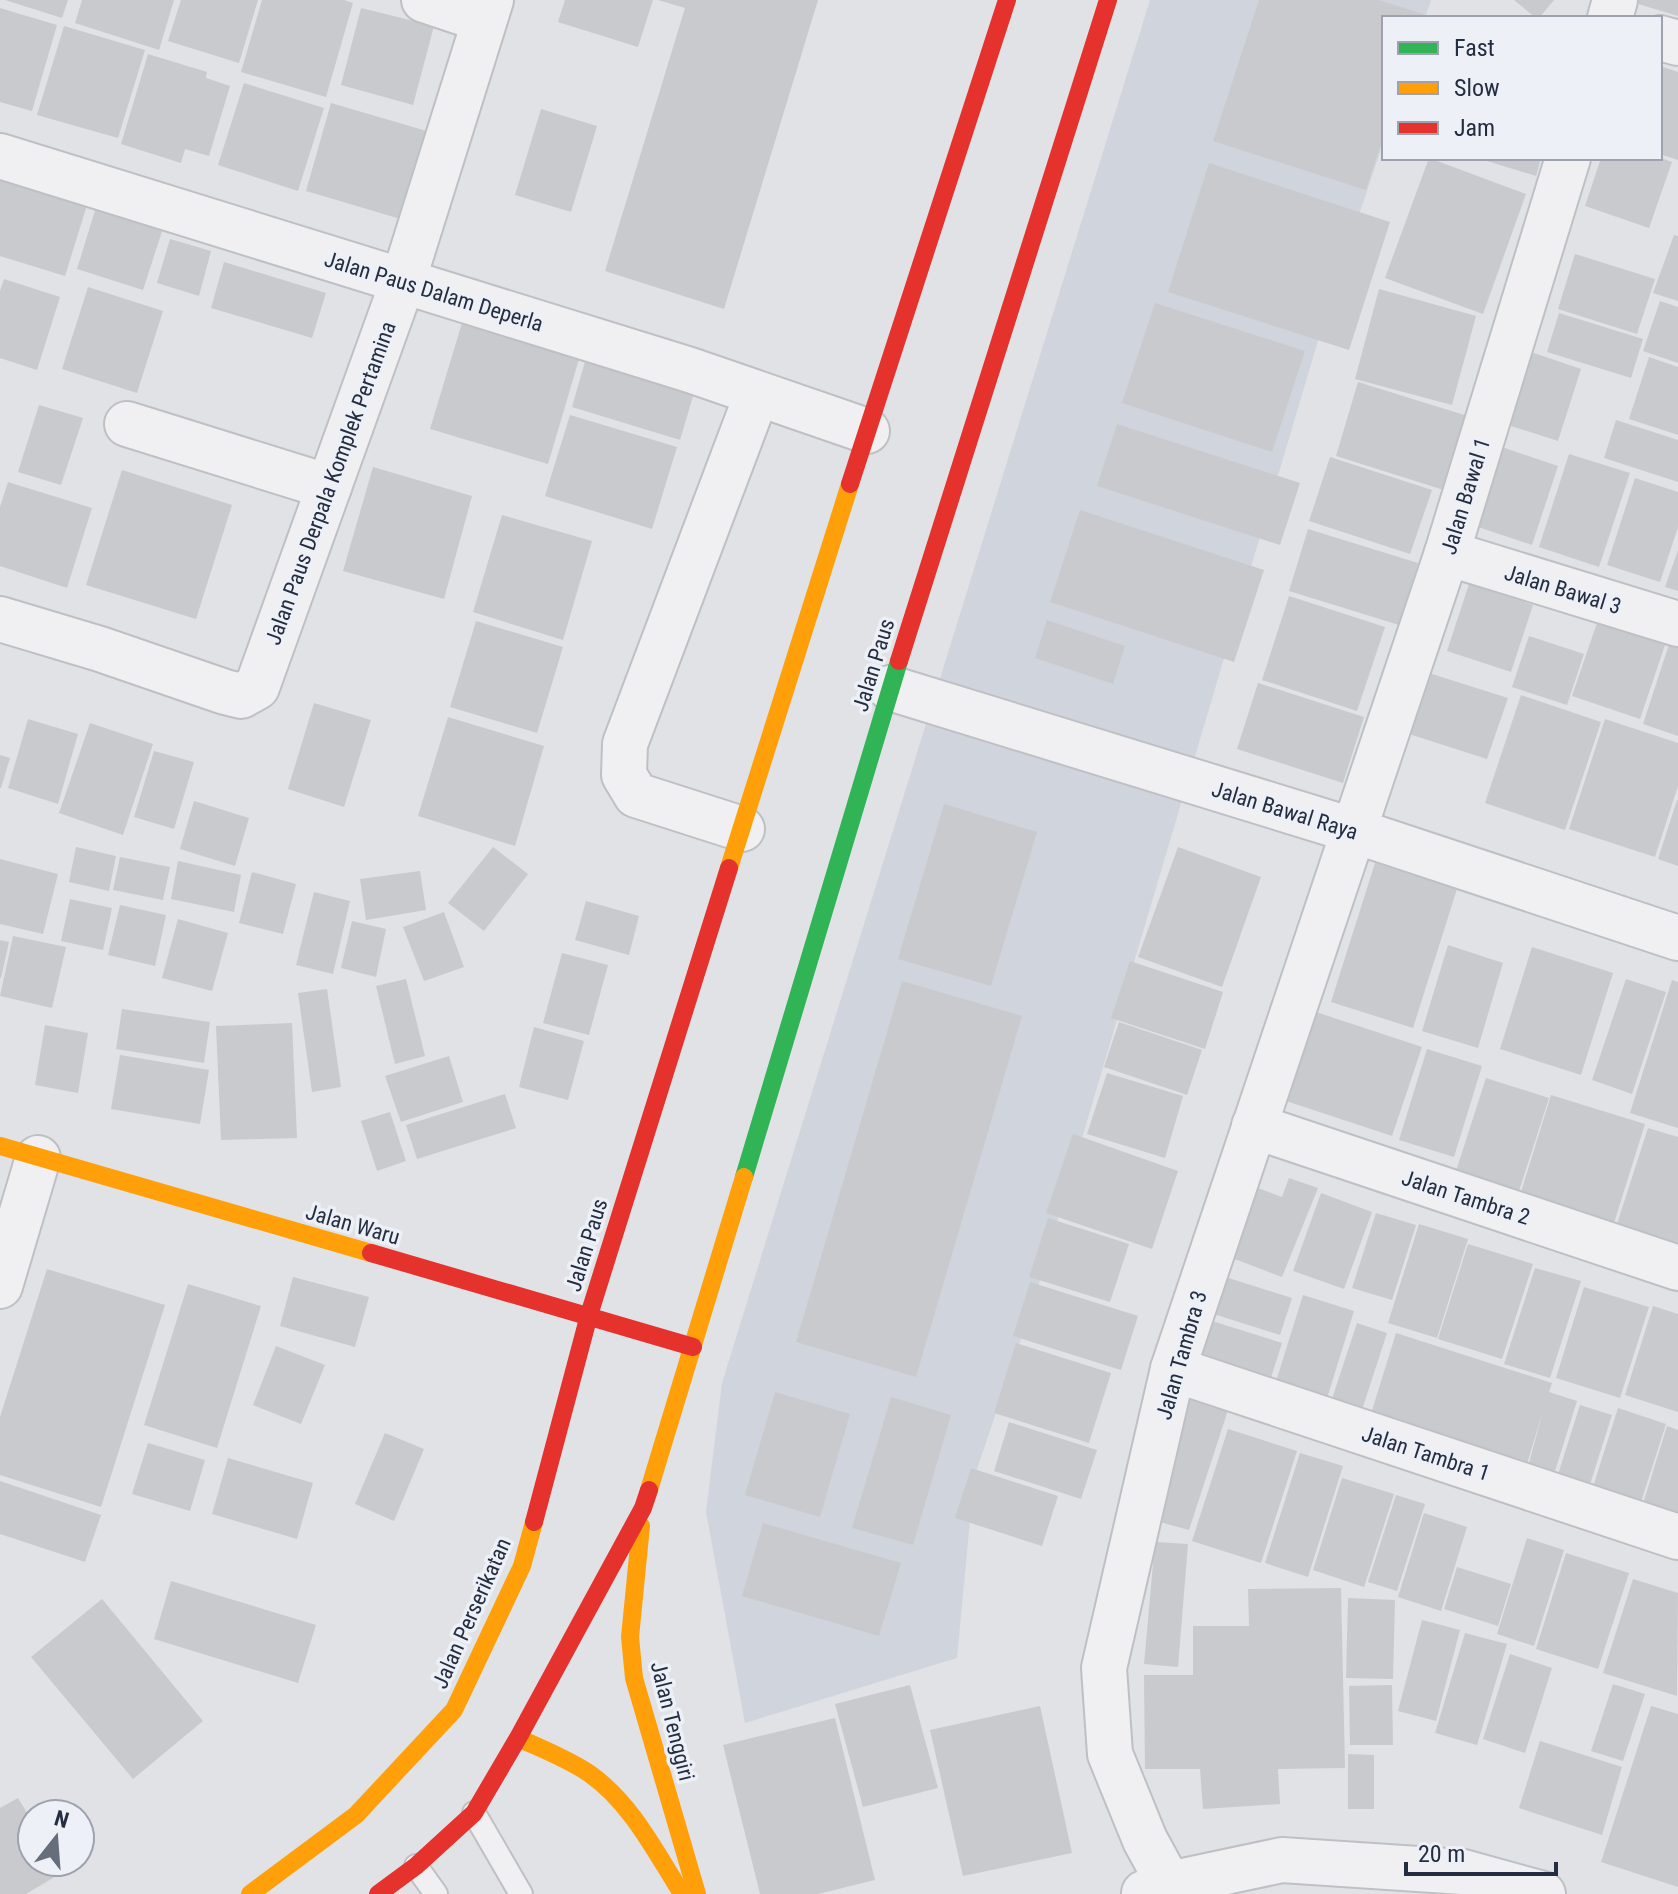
<svg xmlns="http://www.w3.org/2000/svg" width="1678" height="1894" viewBox="0 0 1678 1894" font-family="'Roboto Condensed',sans-serif">
<style>
.built{fill:#d0d5dd}
.building{fill:#c8cace}
.lines{fill:none;stroke-linecap:round;stroke-linejoin:round}
.lane-casing{stroke:#bec0c4;stroke-width:26}
.street-casing{stroke:#bec0c4;stroke-width:48}
.lane{stroke:#f0f0f3;stroke-width:22}
.street{stroke:#f0f0f3;stroke-width:44}
.fast{stroke:#30b455;stroke-width:18}
.slow{stroke:#ff9f0a;stroke-width:18}
.jam{stroke:#e5322d;stroke-width:18}
.labels{text-anchor:middle;stroke-width:7;stroke-linejoin:round;paint-order:stroke}
.street-label{font-size:22px;fill:#252e41;stroke:#edf0f6}
</style>
<rect width="100%" height="100%" fill="#e0e2e6"/>
<polygon class="built" points="1150,0 1431,0 1425,18 1384,18 1384,140 1325,317 1035,1297 974,1478 957,1658 745,1723 706,1512 722,1383"/>
<g class="building">
<polygon points="5,0 68,0 62,18"/>
<polygon points="82,0 174,0 159,50 75,23"/>
<polygon points="181,0 258,0 239,63 168,41"/>
<polygon points="262,0 344,0 353,3 326,97 241,72"/>
<polygon points="565,0 653,0 638,47 558,22"/>
<polygon points="658,0 818,0 724,309 605,271 685,8"/>
<polygon points="1259,0 1379,0 1423,14 1422,18 1384,18 1384,135 1366,190 1213,141"/>
<polygon points="1514,0 1554,0 1539,18 1536,18"/>
<polygon points="1628,0 1678,0 1678,16 1628,1"/>
<polygon points="0,8 57,25 32,111 0,102"/>
<polygon points="361,8 434,26 413,105 341,85"/>
<polygon points="64,26 145,50 118,138 37,115"/>
<polygon points="148,54 207,72 206,78 230,86 209,156 185,149 181,163 121,144"/>
<polygon points="1660,66 1678,72 1678,160 1660,154"/>
<polygon points="244,83 324,108 298,191 218,165"/>
<polygon points="331,103 430,132 404,220 306,191"/>
<polygon points="541,109 597,126 571,212 515,195"/>
<polygon points="1429,158 1526,194 1483,314 1385,278"/>
<polygon points="1477,158 1541,158 1536,176"/>
<polygon points="1601,158 1661,158 1672,162 1649,228 1585,206"/>
<polygon points="1209,163 1390,222 1349,350 1168,292"/>
<polygon points="0,177 87,205 65,276 0,256"/>
<polygon points="98,201 165,222 143,290 77,269"/>
<polygon points="1674,235 1678,236 1678,301 1653,293"/>
<polygon points="170,239 211,251 199,296 157,283"/>
<polygon points="1575,254 1655,279 1637,334 1558,309"/>
<polygon points="224,262 326,293 312,338 211,308"/>
<polygon points="4,279 60,297 37,370 0,358 0,291"/>
<polygon points="88,287 163,311 137,393 62,369"/>
<polygon points="1379,289 1476,316 1452,405 1355,379"/>
<polygon points="1660,301 1678,307 1678,363 1643,351"/>
<polygon points="1155,303 1305,351 1272,452 1122,403"/>
<polygon points="465,313 582,349 548,464 430,429"/>
<polygon points="1559,313 1643,339 1631,378 1547,352"/>
<polygon points="588,351 697,383 680,440 572,407"/>
<polygon points="1531,352 1581,369 1558,441 1508,425"/>
<polygon points="1649,357 1678,367 1678,435 1629,419"/>
<polygon points="1358,382 1474,418 1450,492 1336,456"/>
<polygon points="39,405 83,418 61,485 18,472"/>
<polygon points="570,415 677,447 652,529 545,496"/>
<polygon points="1616,420 1678,440 1678,482 1604,458"/>
<polygon points="1117,424 1300,483 1280,545 1097,486"/>
<polygon points="1496,445 1558,466 1532,545 1469,524"/>
<polygon points="1569,454 1630,473 1599,567 1539,547"/>
<polygon points="1330,457 1432,490 1410,554 1309,521"/>
<polygon points="373,467 472,496 444,599 343,571"/>
<polygon points="122,470 232,505 196,619 86,585"/>
<polygon points="1635,478 1678,492 1678,527 1660,582 1607,565"/>
<polygon points="8,482 92,508 67,588 0,566 0,507"/>
<polygon points="1080,510 1264,570 1234,662 1050,602"/>
<polygon points="502,515 592,541 563,640 473,612"/>
<polygon points="1308,529 1418,563 1399,625 1289,591"/>
<polygon points="1678,550 1678,591 1665,587"/>
<polygon points="1469,584 1533,605 1511,672 1447,651"/>
<polygon points="1289,596 1385,627 1357,711 1262,680"/>
<polygon points="1047,620 1125,646 1113,684 1035,658"/>
<polygon points="1598,620 1666,642 1640,719 1572,696"/>
<polygon points="476,621 563,647 537,733 450,707"/>
<polygon points="1674,629 1678,630 1678,736 1643,724"/>
<polygon points="1529,636 1584,654 1567,705 1512,687"/>
<polygon points="1429,673 1508,698 1487,759 1409,734"/>
<polygon points="1258,683 1364,717 1343,783 1237,749"/>
<polygon points="1521,695 1601,722 1565,830 1485,803"/>
<polygon points="314,703 371,720 344,807 288,789"/>
<polygon points="448,717 544,746 515,846 418,816"/>
<polygon points="28,719 78,734 58,804 8,788"/>
<polygon points="1605,719 1678,743 1678,786 1655,857 1569,829"/>
<polygon points="90,723 153,744 123,835 59,813"/>
<polygon points="154,751 194,762 174,829 134,817"/>
<polygon points="0,755 10,758 1,788 0,788"/>
<polygon points="1677,800 1678,800 1678,866 1658,859"/>
<polygon points="194,801 249,818 235,866 180,849"/>
<polygon points="944,804 1037,832 991,986 898,959"/>
<polygon points="76,847 116,856 109,891 69,882"/>
<polygon points="493,847 528,874 484,931 448,903"/>
<polygon points="1178,847 1261,877 1222,987 1138,957"/>
<polygon points="120,857 170,867 163,900 113,890"/>
<polygon points="0,859 58,874 43,934 0,924"/>
<polygon points="178,861 241,875 234,912 171,899"/>
<polygon points="1375,863 1457,889 1413,1028 1331,1002"/>
<polygon points="420,871 426,910 366,920 360,879"/>
<polygon points="252,872 296,884 283,934 239,923"/>
<polygon points="314,892 350,901 333,974 296,965"/>
<polygon points="70,899 112,908 103,950 61,941"/>
<polygon points="586,901 639,916 629,955 575,940"/>
<polygon points="120,905 166,915 155,966 108,955"/>
<polygon points="444,912 464,967 424,981 403,927"/>
<polygon points="178,919 228,933 212,991 162,978"/>
<polygon points="352,921 386,929 376,977 341,968"/>
<polygon points="13,936 66,947 52,1008 0,996"/>
<polygon points="0,940 9,942 1,978 0,978"/>
<polygon points="1448,945 1503,963 1478,1048 1422,1031"/>
<polygon points="1532,947 1613,973 1581,1075 1500,1049"/>
<polygon points="562,953 608,965 589,1035 543,1023"/>
<polygon points="1130,961 1223,992 1205,1049 1111,1018"/>
<polygon points="406,979 425,1056 395,1064 376,986"/>
<polygon points="1626,979 1666,992 1632,1094 1592,1080"/>
<polygon points="1672,980 1678,982 1678,1128 1630,1113"/>
<polygon points="902,981 1022,1016 916,1377 796,1342"/>
<polygon points="327,989 341,1087 312,1092 298,993"/>
<polygon points="122,1009 210,1022 204,1063 116,1049"/>
<polygon points="1307,1009 1422,1047 1392,1136 1277,1098"/>
<polygon points="1119,1022 1202,1050 1187,1095 1104,1067"/>
<polygon points="292,1023 297,1138 221,1140 216,1026"/>
<polygon points="45,1025 88,1033 78,1093 35,1085"/>
<polygon points="534,1027 584,1041 568,1100 519,1087"/>
<polygon points="1427,1049 1482,1066 1454,1157 1399,1140"/>
<polygon points="120,1055 209,1070 200,1124 111,1109"/>
<polygon points="449,1056 463,1102 401,1122 385,1076"/>
<polygon points="1107,1073 1183,1096 1165,1158 1087,1134"/>
<polygon points="1486,1078 1549,1098 1519,1191 1456,1171"/>
<polygon points="505,1094 516,1128 417,1159 406,1125"/>
<polygon points="1551,1095 1645,1124 1614,1223 1521,1192"/>
<polygon points="390,1112 406,1161 377,1171 361,1121"/>
<polygon points="1648,1128 1678,1137 1678,1250 1615,1230"/>
<polygon points="1073,1134 1178,1171 1152,1249 1046,1213"/>
<polygon points="1289,1178 1318,1188 1282,1277 1219,1253 1247,1184 1282,1197"/>
<polygon points="1321,1193 1372,1212 1344,1289 1293,1271"/>
<polygon points="1376,1213 1416,1225 1392,1300 1352,1288"/>
<polygon points="1048,1218 1129,1244 1110,1302 1029,1277"/>
<polygon points="1419,1224 1468,1239 1437,1338 1388,1323"/>
<polygon points="1468,1244 1533,1264 1502,1359 1438,1339"/>
<polygon points="1535,1268 1581,1281 1550,1378 1504,1364"/>
<polygon points="47,1269 165,1305 101,1507 0,1475 0,1417"/>
<polygon points="1216,1274 1292,1298 1280,1335 1204,1311"/>
<polygon points="293,1277 369,1297 355,1347 280,1326"/>
<polygon points="1030,1282 1138,1316 1121,1370 1013,1336"/>
<polygon points="188,1284 261,1306 217,1448 144,1425"/>
<polygon points="1584,1287 1649,1307 1620,1398 1556,1378"/>
<polygon points="1303,1295 1354,1311 1324,1408 1273,1391"/>
<polygon points="1653,1306 1678,1314 1678,1412 1625,1395"/>
<polygon points="1209,1320 1282,1343 1269,1384 1197,1361"/>
<polygon points="1357,1323 1387,1333 1359,1419 1329,1408"/>
<polygon points="1396,1333 1552,1383 1549,1392 1577,1401 1555,1471 1529,1463 1543,1411 1526,1467 1370,1417"/>
<polygon points="1016,1343 1111,1373 1089,1443 994,1413"/>
<polygon points="276,1346 325,1365 301,1424 253,1405"/>
<polygon points="775,1392 850,1414 820,1517 745,1495"/>
<polygon points="1184,1395 1228,1410 1189,1530 1145,1518"/>
<polygon points="891,1397 951,1415 913,1545 852,1528"/>
<polygon points="1580,1405 1612,1415 1586,1497 1554,1487"/>
<polygon points="1618,1408 1666,1424 1640,1505 1592,1490"/>
<polygon points="1009,1422 1097,1450 1081,1499 994,1471"/>
<polygon points="1667,1426 1678,1430 1678,1518 1642,1507"/>
<polygon points="1228,1429 1297,1451 1261,1563 1192,1541"/>
<polygon points="385,1433 424,1449 394,1521 355,1504"/>
<polygon points="148,1443 205,1460 190,1511 132,1494"/>
<polygon points="1300,1453 1343,1466 1308,1577 1265,1563"/>
<polygon points="228,1458 313,1483 297,1539 212,1514"/>
<polygon points="971,1468 1058,1496 1042,1546 955,1518"/>
<polygon points="1342,1478 1394,1494 1364,1587 1313,1570"/>
<polygon points="0,1481 101,1515 85,1562 0,1534"/>
<polygon points="1396,1495 1425,1504 1397,1591 1368,1582"/>
<polygon points="1424,1513 1467,1527 1441,1611 1398,1597"/>
<polygon points="763,1523 901,1563 879,1636 742,1596"/>
<polygon points="1527,1538 1564,1550 1534,1646 1497,1634"/>
<polygon points="1155,1542 1188,1544 1178,1667 1144,1664"/>
<polygon points="1566,1553 1629,1573 1598,1669 1536,1649"/>
<polygon points="1457,1567 1511,1584 1498,1626 1444,1609"/>
<polygon points="1633,1579 1678,1593 1677,1696 1603,1673"/>
<polygon points="171,1581 316,1625 298,1683 154,1639"/>
<polygon points="1341,1588 1345,1768 1278,1769 1280,1804 1203,1809 1200,1769 1145,1769 1144,1675 1193,1675 1193,1626 1249,1626 1248,1589"/>
<polygon points="1348,1598 1395,1600 1393,1679 1346,1678"/>
<polygon points="102,1599 203,1721 133,1779 31,1657"/>
<polygon points="1422,1620 1460,1630 1436,1721 1398,1711"/>
<polygon points="1465,1633 1507,1644 1477,1745 1435,1733"/>
<polygon points="1510,1654 1552,1668 1525,1753 1483,1739"/>
<polygon points="1613,1684 1645,1694 1623,1761 1591,1751"/>
<polygon points="910,1685 938,1788 863,1807 835,1704"/>
<polygon points="1392,1685 1393,1745 1350,1745 1349,1686"/>
<polygon points="1040,1706 1072,1853 963,1876 930,1730"/>
<polygon points="1651,1706 1678,1714 1678,1887 1601,1862"/>
<polygon points="835,1718 875,1880 818,1894 760,1894 723,1745"/>
<polygon points="1540,1741 1622,1767 1602,1835 1519,1808"/>
<polygon points="1348,1754 1374,1755 1374,1809 1348,1809"/>
<polygon points="18,1798 32,1821 32,1862 57,1862 63,1872 26,1894 0,1894 0,1808"/>
</g>
<g class="lines">
<defs>
<g id="lane">
<polyline points="474,1813 521,1894"/>
<polyline points="416,1866 436,1894"/>
</g>
<g id="street">
<polyline points="424,0 484,20"/>
<polyline points="1610,18 1615,0"/>
<polyline points="1660,38 1678,43"/>
<polyline points="0,156 690,370 867,431"/>
<polyline points="127,424 329,487"/>
<polyline points="1447,553 1678,624"/>
<polyline points="0,619 100,649 225,692 241,696 257,687 403,281 491,0"/>
<polyline points="890,688 1355,831 1678,938"/>
<polyline points="742,829 636,795 624,775 625,744 757,394"/>
<polyline points="1254,1126 1678,1268"/>
<polyline points="0,1286 38,1158"/>
<polyline points="1173,1369 1678,1537"/>
<polyline points="1169,1884 1145,1840 1110,1754 1104,1668 1173,1369 1447,553 1568,158"/>
<polyline points="1144,1893 1169,1884 1282,1860 1463,1872 1543,1894"/>
</g>
</defs>
<use href="#lane" class="lane-casing"/>
<use href="#street" class="street-casing"/>
<use href="#lane" class="lane"/>
<use href="#street" class="street"/>
<polyline class="fast" points="744,1177 899,661"/>
<g class="slow">
<polyline points="729,868 850,484"/>
<polyline points="0,1146 371,1253"/>
<polyline points="649,1490 744,1177"/>
<polyline points="641,1526 630,1637 634,1678 697,1894"/>
<path d="M518 1738C542 1749 568 1759 590 1774 631 1803 655 1851 681 1892"/>
<polyline points="250,1894 356,1815 454,1710 522,1566 534,1522"/>
</g>
<g class="jam">
<polyline points="850,484 1007,0"/>
<polyline points="899,661 1108,0"/>
<polyline points="371,1253 693,1347"/>
<polyline points="534,1522 589,1315 729,868"/>
<polyline points="378,1894 416,1866 474,1813 518,1738 643,1508 649,1490"/>
</g>
</g>
<g class="labels">
<g class="street-label">
<text transform="translate(434 291) rotate(17)" y="8">Jalan Paus Dalam Deperla</text>
<text transform="translate(330 483) rotate(-70)" y="8">Jalan Paus Derpala Komplek Pertamina</text>
<text transform="translate(1465 496) rotate(-73)" y="8">Jalan Bawal 1</text>
<text transform="translate(1563 589) rotate(17)" y="8">Jalan Bawal 3</text>
<text transform="translate(873 665) rotate(-73)" y="8">Jalan Paus</text>
<text transform="translate(1285 810) rotate(17)" y="8">Jalan Bawal Raya</text>
<text transform="translate(1466 1197) rotate(18)" y="8">Jalan Tambra 2</text>
<text transform="translate(353 1224) rotate(16)" y="8">Jalan Waru</text>
<text transform="translate(586 1245) rotate(-73)" y="8">Jalan Paus</text>
<text transform="translate(1181 1355) rotate(-74)" y="8">Jalan Tambra 3</text>
<text transform="translate(1426 1453) rotate(18)" y="8">Jalan Tambra 1</text>
<text transform="translate(471 1613) rotate(-66)" y="8">Jalan Perserikatan</text>
<text transform="translate(673 1721) rotate(76)" y="8">Jalan Tenggiri</text>
</g>
</g>
<rect x="1382" y="16" width="280" height="144" fill="#edf0f6" stroke="#9da2ae" stroke-width="2"/>
<rect x="1398" y="42" width="40" height="12" fill="#30b455" stroke="#9da2ae" stroke-width="2"/>
<text x="1454" y="56" font-size="24" fill="#252e41">Fast</text>
<rect x="1398" y="82" width="40" height="12" fill="#ff9f0a" stroke="#9da2ae" stroke-width="2"/>
<text x="1454" y="96" font-size="24" fill="#252e41">Slow</text>
<rect x="1398" y="122" width="40" height="12" fill="#e5322d" stroke="#9da2ae" stroke-width="2"/>
<text x="1454" y="136" font-size="24" fill="#252e41">Jam</text>
<g transform="translate(56 1838) rotate(17)"><circle r="38" fill="#edf0f6" stroke="#9da2ae" stroke-width="2"/>
<path d="M0-6L14 30L0 20L-14 30Z" fill="#666d7b"/>
<text y="-12" font-size="22" font-weight="bold" text-anchor="middle" fill="#252e41">N</text>
</g>
<path d="M1406 1862v12h150v-12" fill="none" stroke="#252e41" stroke-width="4"/>
<text x="1418" y="1862" font-size="24" fill="#252e41" stroke="#edf0f6" stroke-width="6" paint-order="stroke">20 m</text>
</svg>
